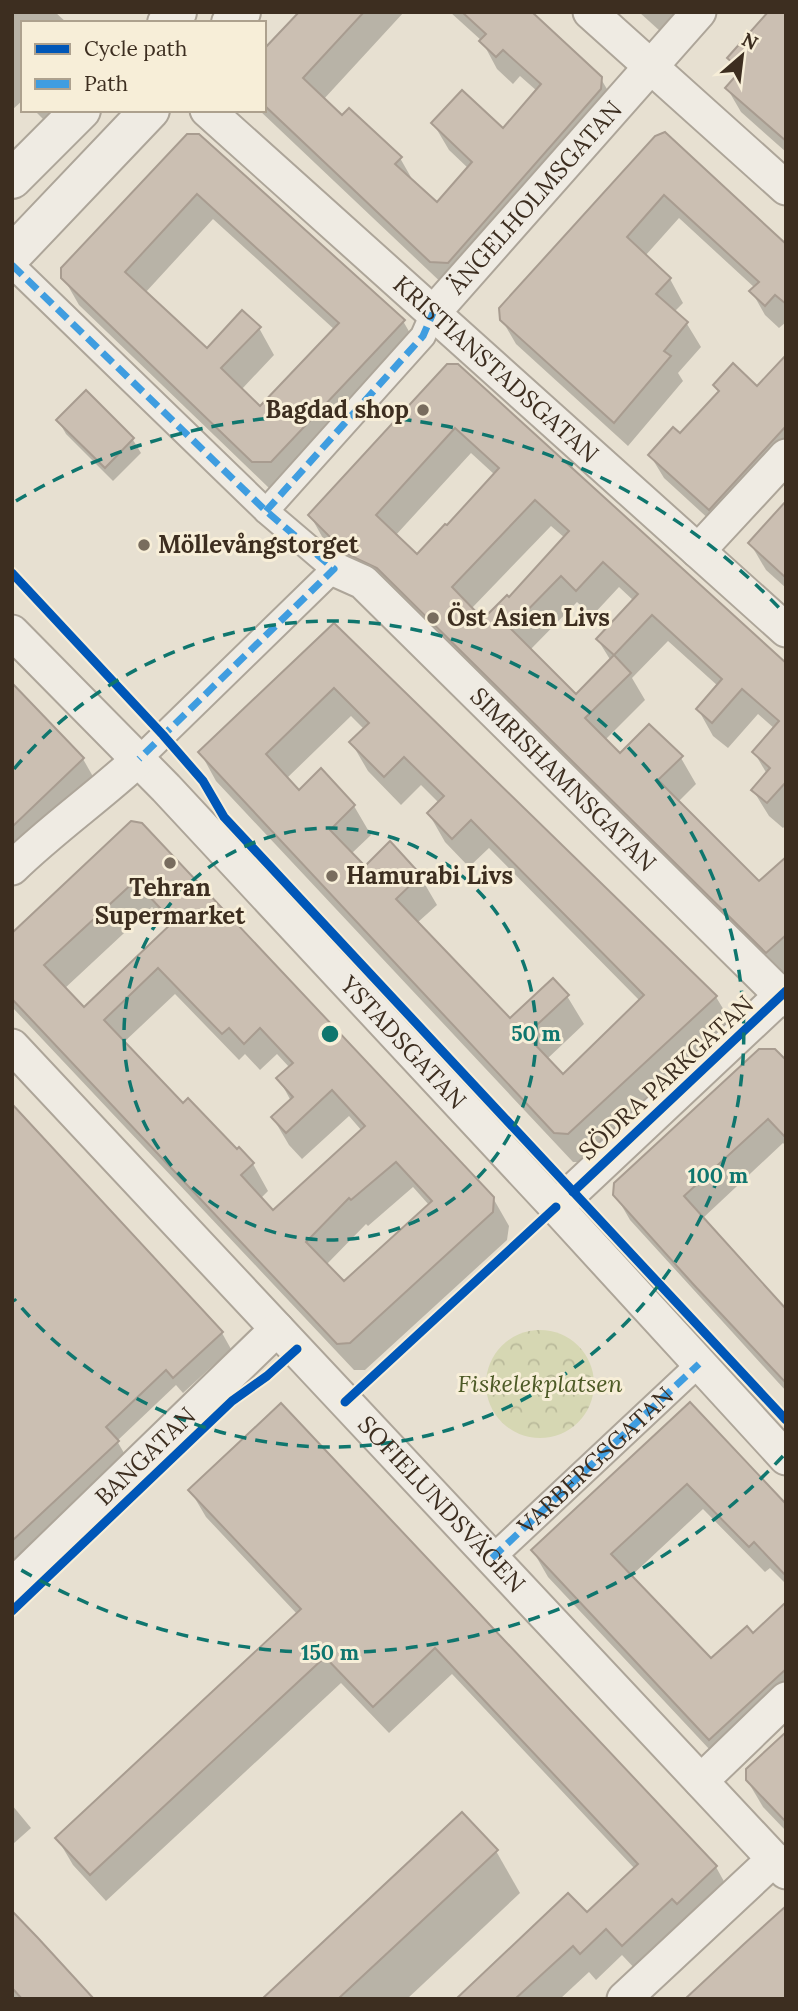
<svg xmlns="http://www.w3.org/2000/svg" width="798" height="2011" viewBox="0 0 798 2011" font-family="Lora,serif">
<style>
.park{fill:url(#park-crowns)}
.shadow{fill:#0003;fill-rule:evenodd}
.building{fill:#cbbfb2;stroke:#a89c90;stroke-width:2;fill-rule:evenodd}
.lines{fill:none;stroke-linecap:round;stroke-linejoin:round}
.pedestrian-casing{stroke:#ada599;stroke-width:28}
.minor-casing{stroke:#ada599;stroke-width:37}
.tertiary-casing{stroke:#ada599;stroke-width:42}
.pedestrian{stroke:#efebe3;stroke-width:24}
.minor{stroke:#efebe3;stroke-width:33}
.tertiary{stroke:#efebe3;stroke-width:38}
.quiet{stroke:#3f9de0;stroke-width:7;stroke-dasharray:14 7;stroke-linecap:butt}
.cycleway-casing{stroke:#f7eed8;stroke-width:13}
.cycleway{stroke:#0057b8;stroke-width:9}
.ring{fill:none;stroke:#0f766e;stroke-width:3.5;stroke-dasharray:12 9}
.poi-dot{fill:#786c5e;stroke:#f7eed8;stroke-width:2.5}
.labels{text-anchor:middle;stroke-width:6;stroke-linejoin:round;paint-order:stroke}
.street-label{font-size:24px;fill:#3d2e20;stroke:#f7eed8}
.poi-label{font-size:24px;font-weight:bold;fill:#3d2e20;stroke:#f7eed8;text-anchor:start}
.park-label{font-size:24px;font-style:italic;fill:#4d5a26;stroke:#f7eed8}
.centre{fill:#0f766e;stroke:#f7eed8;stroke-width:3.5}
.ring-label{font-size:21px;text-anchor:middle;font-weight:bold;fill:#0f766e;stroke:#f7eed8;stroke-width:6;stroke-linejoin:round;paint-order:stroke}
</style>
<defs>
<pattern id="park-crowns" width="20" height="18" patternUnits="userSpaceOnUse" patternTransform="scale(1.75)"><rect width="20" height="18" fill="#d6d7b3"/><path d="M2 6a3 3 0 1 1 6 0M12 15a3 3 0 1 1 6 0" fill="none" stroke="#b9b99a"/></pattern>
</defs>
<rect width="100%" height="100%" fill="#e7e0d1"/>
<circle class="park" cx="540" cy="1384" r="54"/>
<g class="shadow">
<polygon points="12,12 55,12 67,23 23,23 23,100 12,110"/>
<polygon points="302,12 404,12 323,100 342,117 400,158 416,186 437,205 469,169 449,150 433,123 503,130 537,91 520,76 513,84 497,69 482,41 450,12 530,12 601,79 617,106 448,289 259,110 264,110 264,52"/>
<polygon points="639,12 696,12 671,41"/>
<polygon points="786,12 786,152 741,112 727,88 738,74 729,59"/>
<polygon points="34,110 63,110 49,125"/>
<path d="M188 135 403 321 418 347 286 488H269L79 305 63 277ZM213 219 335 330 260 408 241 390 274 355 259 328 207 350 145 293Z"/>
<polygon points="656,137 786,247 786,322 779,328 765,315 752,292 755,288 679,218 645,256 670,279 683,303 674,312 687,324 701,347 678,373 683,381 628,446 516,344 502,320"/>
<polygon points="786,357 786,464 724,533 664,478 650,455 680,436 719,393 715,386 757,388"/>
<path d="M457 366 786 665V825L783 828 769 816 753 790 767 774 754 752 775 729 758 714 728 748 713 736 698 709 718 686 668 641 632 678 645 700 605 740 620 755 681 758 696 784 678 802 759 883 786 860V975L782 979 364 580 325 542 310 515ZM471 453 495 475 447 528 417 556 395 536ZM551 526 565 538 509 600 483 621 471 609ZM619 587 634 601 598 640 611 661 577 697 530 650 577 602 592 616Z"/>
<polygon points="86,393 133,440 141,453 113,481 66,434 58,420"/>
<polygon points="786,504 786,588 766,570 750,543"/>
<path d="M334 625 716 997 733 1025 585 1162H573L216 781 200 752ZM351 716 365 730 351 742 368 771 401 805 421 785 439 803 429 814 445 842 469 867 489 848 640 1001 563 1077 547 1059 584 1024 567 996 510 1021 417 923 437 905 420 876 364 868 351 854 371 835 354 806 299 792 286 779Z"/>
<polygon points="12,685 83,759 99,787 12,870"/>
<path d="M131 823 493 1198 509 1226 507 1240 365 1370H354L12 1007V935ZM152 907 171 927 84 1010 64 989ZM175 994 239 1060 245 1054 260 1070 277 1054 290 1068 279 1079 291 1101 273 1118 289 1145 302 1159 349 1116 362 1131 273 1212 261 1198 268 1191 253 1164 183 1106 123 1043ZM413 1187 429 1205 344 1283 326 1265 366 1224 368 1226Z"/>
<polygon points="786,1062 786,1146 783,1143 703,1218 786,1311 786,1391 630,1220 615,1194"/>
<polygon points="12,1107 222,1333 231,1349 183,1393 176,1385 117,1441 127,1458 12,1565"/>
<polygon points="690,1404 786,1506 786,1584 770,1568 765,1572 703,1509 630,1577 710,1661 753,1635 786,1604 786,1709 725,1766 548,1577 533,1551"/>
<polygon points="280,1406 716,1867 731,1894 638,1972 622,1955 596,1980 589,1972 560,1999 459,1999 587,1914 635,1869 452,1674 389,1733 341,1683 106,1901 73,1865 57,1838 298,1615 206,1517 190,1490"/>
<polygon points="786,1734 786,1831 763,1807 747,1780"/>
<polygon points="12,1805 31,1828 13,1844 12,1843"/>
<polygon points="496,1851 520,1893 407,1999 265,1999"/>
<polygon points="12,1913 92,1999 12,1999"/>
</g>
<g class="building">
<polygon points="299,12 364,12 303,78 342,115 349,108 402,157 395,164 437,202 472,162 431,123 462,90 503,128 541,84 503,50 496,57 479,41 486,34 462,12 532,12 602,77 601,89 448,263 430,262 264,105 264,49"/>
<polygon points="768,12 786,12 786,141 725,88 741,70 727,58"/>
<polygon points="665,132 786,244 786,304 775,295 765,306 749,291 759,282 664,195 627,237 671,278 656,294 688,322 664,351 671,356 614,423 500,320 499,308 655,136"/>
<path d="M187 134H199L405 320 271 462H252L61 278V268ZM197 194 339 323 260 406 221 368 261 327 242 310 207 348 125 272Z"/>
<polygon points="786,355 786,426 709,510 648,455 673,427 680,433 719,391 713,385 733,363 757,386"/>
<path d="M447 364H458L786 663V782L767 803 751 790 770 768 752 752 779 721 742 689 712 723 696 709 722 679 652 615 614 655 631 673 585 718 620 753 649 724 683 756 658 780 759 881 786 857V935L766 953 377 568 347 554 308 515ZM455 428 499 468 447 525 445 524 417 554 376 515ZM535 500 569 531 509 597 507 595 483 619 452 587ZM603 562 638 594 596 639 614 655 576 694 510 628 561 576 576 591Z"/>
<polygon points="86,390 134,438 105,468 56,420"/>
<polygon points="786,501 786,578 748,543"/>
<path d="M334 623 717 996 568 1134 554 1133 198 752ZM334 688 369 723 349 742 384 777 404 757 444 796 427 813 452 839 471 820 644 995 563 1074 526 1035 569 995 553 978 510 1018 396 899 421 875 390 841 365 866 330 830 355 805 321 768 299 790 266 754Z"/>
<polygon points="12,683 84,758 12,827"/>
<path d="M131 821 142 823 494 1197 493 1212 350 1343 337 1344 12 999V933ZM135 881 173 922 84 1007 44 965ZM158 968 222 1034 229 1028 244 1044 260 1028 293 1063 276 1078 293 1097 271 1117 286 1133 332 1090 365 1126 273 1210 241 1175 254 1163 239 1147 237 1149 188 1098 183 1103 104 1020ZM396 1162 432 1201 344 1281 306 1242 349 1198 351 1200Z"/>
<polygon points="759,1049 775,1049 786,1060 786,1138 768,1119 684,1196 786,1309 786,1383 694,1285 613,1195 614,1183"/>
<polygon points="12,1104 223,1332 173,1378 166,1370 106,1427 119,1441 12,1541"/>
<polygon points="690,1402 786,1504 786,1576 754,1542 749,1547 687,1484 611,1554 711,1658 747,1626 753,1633 786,1602 786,1669 709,1740 531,1550"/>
<polygon points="281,1403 717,1866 677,1904 672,1899 622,1946 606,1929 580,1954 573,1946 515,1999 456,1999 568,1893 587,1912 638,1864 435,1648 373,1707 325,1657 90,1875 55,1838 301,1609 188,1490"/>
<polygon points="786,1732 786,1822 746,1780 746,1769"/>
<polygon points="462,1812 498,1850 481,1866 338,1999 262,1999"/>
<polygon points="786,1906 786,1999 685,1999 744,1944"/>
<polygon points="12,1911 38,1938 94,1999 22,1999 12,1988"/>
</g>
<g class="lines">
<defs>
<g id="pedestrian">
<polyline points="12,265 266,511 334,569 139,759"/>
<polyline points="266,511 423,336 433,313"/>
<polyline points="492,1558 699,1364"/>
</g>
<g id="minor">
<polyline points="590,12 786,188"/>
<path id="s1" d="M207 110 786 630"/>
<path id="s2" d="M433 313 699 12"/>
<polyline points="698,551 786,456"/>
<path id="s3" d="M334 569 363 582 786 1000"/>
<path id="s4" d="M12 632 166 788 556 1207 786 1458"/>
<path d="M12 868C52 829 98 797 139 759"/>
<path id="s5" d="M12 1046 786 1872"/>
<polyline points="556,1207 786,991"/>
<path id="s6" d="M12 1586 277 1329"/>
<polyline points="701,1781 786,1699"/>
<polyline points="624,1999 774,1859"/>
</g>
<g id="tertiary">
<polyline points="167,23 177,12"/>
<polyline points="231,23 241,12"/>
<polyline points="12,179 81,110"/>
<polyline points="12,255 150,110"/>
</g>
</defs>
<use href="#pedestrian" class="pedestrian-casing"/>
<use href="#minor" class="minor-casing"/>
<use href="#tertiary" class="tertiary-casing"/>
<use href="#pedestrian" class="pedestrian"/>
<use href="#minor" class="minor"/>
<use href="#tertiary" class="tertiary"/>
<g class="quiet">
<polyline points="12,265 266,511 334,569 139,759"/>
<polyline points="266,511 423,336 433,313"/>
<path id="s7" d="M492 1558 699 1364"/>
</g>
<defs>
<g id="cycleway">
<polyline points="12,573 163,735 203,781 224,817 786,1420"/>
<polyline points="573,1192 786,991"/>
<polyline points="345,1402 556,1207"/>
<polyline points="12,1611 232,1401 267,1376 297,1349"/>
</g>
</defs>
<use href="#cycleway" class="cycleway-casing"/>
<use href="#cycleway" class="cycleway"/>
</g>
<g class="ring">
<circle cx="330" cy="1034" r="206"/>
<path d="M14 769A413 413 0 1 1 14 1299"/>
<path d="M783 1456A619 619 0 0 1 16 1567M16 501A619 619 0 0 1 783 612"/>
</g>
<g class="poi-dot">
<circle cx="423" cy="410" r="7"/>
<circle cx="144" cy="545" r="7"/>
<circle cx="433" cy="618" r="7"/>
<circle cx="170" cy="863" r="7"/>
<circle cx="332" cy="876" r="7"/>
</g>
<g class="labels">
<g class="street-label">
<text dy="8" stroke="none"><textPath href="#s2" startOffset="154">ÄNGELHOLMSGATAN</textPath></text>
<text dy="8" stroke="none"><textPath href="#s1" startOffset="388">KRISTIANSTADSGATAN</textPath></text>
<text dy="8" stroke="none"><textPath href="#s3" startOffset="313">SIMRISHAMNSGATAN</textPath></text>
<text dy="8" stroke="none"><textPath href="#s4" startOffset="567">YSTADSGATAN</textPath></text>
<text transform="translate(666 1078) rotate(-43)" y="8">SÖDRA PARKGATAN</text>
<text dy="8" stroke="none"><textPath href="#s6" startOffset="186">BANGATAN</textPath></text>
<text dy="8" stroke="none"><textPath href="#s7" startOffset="142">VARBERGSGATAN</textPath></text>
<text dy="8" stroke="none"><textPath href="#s5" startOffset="628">SOFIELUNDSVÄGEN</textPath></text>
</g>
<g class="poi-label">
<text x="409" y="418" text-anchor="end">Bagdad shop</text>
<text x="158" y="553">Möllevångstorget</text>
<text x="447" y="626">Öst Asien Livs</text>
<text x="346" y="884">Hamurabi Livs</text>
<text x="170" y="896" text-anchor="middle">Tehran<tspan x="170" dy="28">Supermarket</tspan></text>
</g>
<g class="park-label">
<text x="540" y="1392">Fiskelekplatsen</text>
</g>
</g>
<circle cx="330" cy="1034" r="10" class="centre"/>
<g class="ring-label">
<text x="536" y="1041">50 m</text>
<text x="718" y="1183">100 m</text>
<text x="330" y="1660">150 m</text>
</g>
<rect width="798" height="2011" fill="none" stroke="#3d2e20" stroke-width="28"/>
<rect x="21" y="21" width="245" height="91" fill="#f7eed8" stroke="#ada18e" stroke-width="2"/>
<rect x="35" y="44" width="35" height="10" fill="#0057b8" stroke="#ada18e" stroke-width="2"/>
<text x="84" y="56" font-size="21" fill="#3d2e20">Cycle path</text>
<rect x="35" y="79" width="35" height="10" fill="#3f9de0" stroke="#ada18e" stroke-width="2"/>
<text x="84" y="91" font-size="21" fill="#3d2e20">Path</text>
<g transform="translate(742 56) rotate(28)" stroke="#f7eed8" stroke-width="5" paint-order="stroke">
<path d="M0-5L12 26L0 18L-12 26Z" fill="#3d2e20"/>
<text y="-10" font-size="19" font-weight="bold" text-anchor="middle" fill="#3d2e20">N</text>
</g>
</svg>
